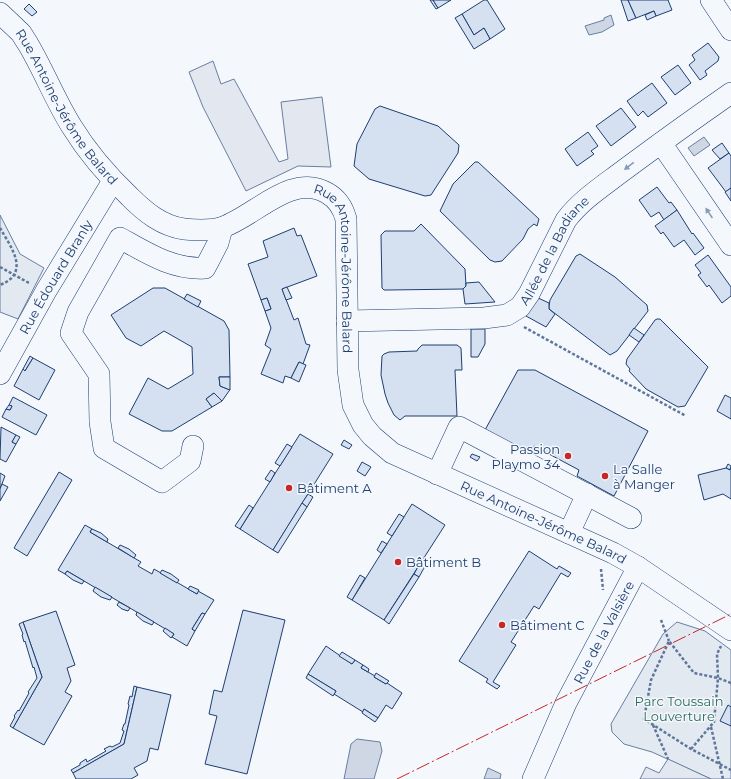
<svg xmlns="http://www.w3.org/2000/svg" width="731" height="779" viewBox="0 0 731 779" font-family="Montserrat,sans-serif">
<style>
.green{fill:#e3e9f0;stroke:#687fa3}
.parking{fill:#e3e8f0;stroke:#687fa3}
.water{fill:#cfd7e4;stroke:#687fa3}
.building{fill:#d5e0f0;stroke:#1d3f73}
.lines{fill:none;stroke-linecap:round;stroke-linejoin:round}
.minor-casing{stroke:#1d3f73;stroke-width:22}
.path{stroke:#5e769c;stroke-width:2.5;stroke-dasharray:3 2;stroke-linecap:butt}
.minor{stroke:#f4f7fb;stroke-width:21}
.power{stroke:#c62828;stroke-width:1;stroke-dasharray:14 3 2 3;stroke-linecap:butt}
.oneway{fill:#889bb7}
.poi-dot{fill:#c62828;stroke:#f4f7fb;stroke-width:1.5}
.labels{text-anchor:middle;stroke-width:3;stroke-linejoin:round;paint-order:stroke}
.street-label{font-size:13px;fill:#1d3f73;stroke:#f4f7fb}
.poi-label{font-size:13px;fill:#1d3f73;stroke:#f4f7fb;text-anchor:start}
.park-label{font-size:13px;fill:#2c6c60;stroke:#f4f7fb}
</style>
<rect width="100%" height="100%" fill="#f4f7fb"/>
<g class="green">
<polygon points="0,215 20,254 44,268 18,319 0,312"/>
<polygon points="677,622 705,631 731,650 731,779 711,779 652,752 624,744 612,732 611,724 663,634"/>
</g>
<g class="parking">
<polygon points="213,61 221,84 234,79 279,162 288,159 281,102 322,97 331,167 298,166 246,191 203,107 189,72"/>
<polygon points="668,759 711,779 640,779 646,767 659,773"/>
</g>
<g class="water">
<polygon points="611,15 614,25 602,32 589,35 585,26 604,20 604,18"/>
<polygon points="704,137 710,145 694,156 688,148"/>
<polygon points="357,739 380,742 382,751 374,779 344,779 351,744"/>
<polygon points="488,768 501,774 500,779 484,779"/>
</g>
<g class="building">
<polygon points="430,0 433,0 438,8 436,9"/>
<polygon points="433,0 451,0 438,8"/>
<polygon points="484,0 487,0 505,29 490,39 484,28 474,35 462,14"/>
<polygon points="621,0 628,0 636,18 628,21"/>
<polygon points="628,0 668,0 672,10 656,16 654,11 636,18"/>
<polygon points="29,4 37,12 32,16 24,9"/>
<polygon points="654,11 656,16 647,20 645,15"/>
<polygon points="462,14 474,35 484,28 490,39 474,49 455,18"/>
<polygon points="708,43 719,57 718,61 705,71 707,75 700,80 689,65 695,60 692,55"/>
<polygon points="678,65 691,83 675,95 661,77"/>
<polygon points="652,83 667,103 648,117 643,111 638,116 627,101"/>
<polygon points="380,106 438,126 459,145 458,153 431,195 425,196 369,179 354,166 357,144 375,109"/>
<polygon points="621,108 636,127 611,146 596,126"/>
<polygon points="588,132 598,146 591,151 594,154 577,166 565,149"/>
<polygon points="722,143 729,153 720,159 712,150"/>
<polygon points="729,153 731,156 731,188 726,192 708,168"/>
<polygon points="475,162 478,162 539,219 537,226 534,224 528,229 523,239 502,261 495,262 490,260 440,211 453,184"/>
<polygon points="657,187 669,203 671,202 677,210 664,220 659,212 651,217 639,200"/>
<polygon points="731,188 731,201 725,192"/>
<polygon points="677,210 692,234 693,233 704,248 695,255 684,240 674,247 663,232 661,234 655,226"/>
<polygon points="421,224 465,269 466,286 463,289 388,290 384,290 382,288 381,235 385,231 414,231"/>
<polygon points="294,228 297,236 301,235 317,276 282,289 294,320 298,318 306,344 310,345 303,364 299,362 291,378 285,376 283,383 261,374 271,349 265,345 271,328 265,311 271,309 267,298 261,300 248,264 268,257 263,241"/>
<polygon points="580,254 615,277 647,305 648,311 617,351 610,355 549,309 549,306 550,300 576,256"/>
<polygon points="708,255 731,287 731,296 722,303 709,285 707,287 698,275 701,273 695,265"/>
<polygon points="479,282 495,302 465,304 463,289 466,286 466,283"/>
<polygon points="287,287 292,298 286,300 282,289"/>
<polygon points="153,288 165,288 224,321 229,330 230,377 219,377 220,386 230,390 229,391 222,401 214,393 206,399 212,407 172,431 162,431 129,414 148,378 168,389 193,374 192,347 164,331 141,346 126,338 111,315"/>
<polygon points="187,294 201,301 198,307 184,299"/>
<polygon points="536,297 549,303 549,309 555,314 546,327 526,316"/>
<polygon points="267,298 271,309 265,311 261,300"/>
<polygon points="657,319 660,319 708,367 685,406 678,407 646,389 629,371 630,369 626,364 627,359 655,320"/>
<polygon points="634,328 644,335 639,342 629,335"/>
<polygon points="471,329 485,329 485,344 478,357 471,357"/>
<polygon points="422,345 457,345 461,348 462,370 455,370 457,416 405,416 400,420 394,415 388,403 385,394 381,375 382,356 384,354 389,352 417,351 418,349"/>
<polygon points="30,356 33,358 25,371 23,369"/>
<polygon points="33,358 55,370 39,400 14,386 23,369 25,371"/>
<polygon points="299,362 306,365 299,382 291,378"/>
<polygon points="518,370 535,370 648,431 614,496 577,476 579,470 534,446 529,454 485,430"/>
<polygon points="219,377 230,377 230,390 220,386"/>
<polygon points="214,393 222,401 212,407 206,399"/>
<polygon points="725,395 731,398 731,419 717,411"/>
<polygon points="13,397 47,415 36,435 2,417 6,409 10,410 12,406 9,405"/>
<polygon points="9,405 12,406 10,410 6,409"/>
<polygon points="1,427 16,435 12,442 16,444 6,462 0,459"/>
<polygon points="300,434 333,454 273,550 240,529"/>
<polygon points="16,435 20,437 16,444 12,442"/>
<polygon points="344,440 352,445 349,449 341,445"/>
<polygon points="287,444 292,447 280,466 275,463"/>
<polygon points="472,454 480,457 477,461 470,457"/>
<polygon points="362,462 371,467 365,476 357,471"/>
<polygon points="728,464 731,466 730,470 726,468"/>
<polygon points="726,468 730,470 731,468 731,499 723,494 704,500 698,475"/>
<polygon points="271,470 275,473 270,482 265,479"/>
<polygon points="59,472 72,480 27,556 14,548"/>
<polygon points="0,473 5,476 0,489"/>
<polygon points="2,484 8,487 0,501 0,489"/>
<polygon points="308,494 313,497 307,507 302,503"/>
<polygon points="302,503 307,507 278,553 273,550"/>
<polygon points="412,504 445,525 384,620 352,600"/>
<polygon points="249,505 253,508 240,529 235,526"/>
<polygon points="399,514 404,517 392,536 387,533"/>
<polygon points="85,525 92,529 90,532 141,562 138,566 152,574 154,569 197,594 198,591 214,600 205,614 202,613 192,629 195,631 187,646 172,637 174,634 84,581 67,571 65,574 58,570"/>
<polygon points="92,529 101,533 108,539 107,542 90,532"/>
<polygon points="382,541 387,544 381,553 377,550"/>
<polygon points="120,545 129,549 136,555 134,558 118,548"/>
<polygon points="529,551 557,569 559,566 571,573 568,577 561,573 539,609 534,606 511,642 516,645 493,682 500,686 497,689 486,682 488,679 459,661"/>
<polygon points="419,565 424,568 419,577 414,574"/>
<polygon points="162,570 171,574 179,580 177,583 160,573"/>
<polygon points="67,571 84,581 82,584 73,580 65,574"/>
<polygon points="414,574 419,577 389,624 384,620"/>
<polygon points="360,575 365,578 352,600 347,597"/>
<polygon points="190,586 199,590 197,594 188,589"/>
<polygon points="95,587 112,597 110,600 101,597 93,591"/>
<polygon points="119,602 130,608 128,611 122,609 117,605"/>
<polygon points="243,610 285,620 247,774 205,764 217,716 209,714 214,690 222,692"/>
<polygon points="56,611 75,665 67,668 71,681 65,692 72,696 44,745 13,728 42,677 23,622"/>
<polygon points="137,612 154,622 152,625 143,621 136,615"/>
<polygon points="202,613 205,614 195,631 192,629"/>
<polygon points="23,622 42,677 13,728 10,726 15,717 14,716 18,710 19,711 29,693 28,692 37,678 34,667 33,668 25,641 24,642 22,635 23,634 19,624"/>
<polygon points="165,628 174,634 171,638 163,631"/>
<polygon points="326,646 352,664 355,660 363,665 361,668 375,676 374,677 386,684 387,683 402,693 392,709 386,705 378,718 364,709 363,712 334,694 336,691 308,674"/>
<polygon points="342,652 355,660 352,664 339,656"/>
<polygon points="363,665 369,669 368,672 361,668"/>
<polygon points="376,673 389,681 386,684 374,677"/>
<polygon points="308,674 336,691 333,696 306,678"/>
<polygon points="134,686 137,687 124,744 73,773 71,770 80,765 80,763 86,759 87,762 106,751 104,749 110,746 112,747 120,743 124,731 122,730 124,724 125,724 129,705 128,704 130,696 132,697"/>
<polygon points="137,687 171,695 158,750 150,748 147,761 134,768 138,775 131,779 76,779 73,773 124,744"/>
<polygon points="728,705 731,707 731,726 720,721"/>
<polygon points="364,709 378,718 375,722 362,713"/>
</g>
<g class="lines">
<defs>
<g id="minor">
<polyline points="711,0 731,30"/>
<path id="s1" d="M0 13 21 33 28 44C44 71 55 100 72 127 88 153 108 176 130 197 145 212 162 226 184 229 195 230 212 231 223 227 255 216 292 172 327 193 338 199 343 208 346 219L348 370 353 405 363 425 372 436 392 453 613 553 638 567"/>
<polyline points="661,143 731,245"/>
<path id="s2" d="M347 321 484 318 507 315 520 307 529 294 566 220C581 200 603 186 624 170 659 144 695 118 731 93"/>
<path id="s3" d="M0 374 46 291 113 181"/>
<path d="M193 446 190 461 162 482 104 448 100 422 99 374 71 333 78 312 120 238C147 253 173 270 205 268L218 243 222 228"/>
<polyline points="437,474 459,427 631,518"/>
<polyline points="569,533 587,494"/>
<path id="s4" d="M533 779 566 703 638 567 731 630"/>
</g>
</defs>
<use href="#minor" class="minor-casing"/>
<g class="path">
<path d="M0 228C11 247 31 273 0 285"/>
<polyline points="0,267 29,283"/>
<polyline points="524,327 686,416"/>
<polyline points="601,569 603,590"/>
<polyline points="661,620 669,641"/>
<polyline points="731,683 718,678 694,673 669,641 651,680 644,719 691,749 731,770"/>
<polyline points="653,725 668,759"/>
<polyline points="711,727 723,779"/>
<polyline points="691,749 714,722 718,678 717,654 721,646"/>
</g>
<use href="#minor" class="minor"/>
<polyline class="power" points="397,779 731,614"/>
</g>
<defs><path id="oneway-solid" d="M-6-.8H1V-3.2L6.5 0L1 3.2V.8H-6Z"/></defs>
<g class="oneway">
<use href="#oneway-solid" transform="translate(629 166) rotate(143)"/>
<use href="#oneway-solid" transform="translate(709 213) rotate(-124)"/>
</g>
<g class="poi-dot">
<circle cx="568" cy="456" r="4"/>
<circle cx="605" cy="476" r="4"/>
<circle cx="289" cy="488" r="4"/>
<circle cx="398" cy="562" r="4"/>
<circle cx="502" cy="625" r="4"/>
</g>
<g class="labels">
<g class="street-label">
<text dy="5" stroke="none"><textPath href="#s1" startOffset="116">Rue Antoine-Jérôme Balard</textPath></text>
<text dy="5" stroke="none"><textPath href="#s2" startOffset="242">Allée de la Badiane</textPath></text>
<text dy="5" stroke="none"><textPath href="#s1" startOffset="522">Rue Antoine-Jérôme Balard</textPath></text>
<text dy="5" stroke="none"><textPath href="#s3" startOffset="112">Rue Édouard Branly</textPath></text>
<text dy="5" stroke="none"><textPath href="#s1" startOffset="894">Rue Antoine-Jérôme Balard</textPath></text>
<text dy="5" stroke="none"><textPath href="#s4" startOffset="163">Rue de la Valsière</textPath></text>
</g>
<g class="poi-label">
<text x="560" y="454" text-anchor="end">Passion<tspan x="560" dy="15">Playmo 34</tspan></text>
<text x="613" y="474">La Salle<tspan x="613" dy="15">à Manger</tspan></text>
<text x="297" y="493">Bâtiment A</text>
<text x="406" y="567">Bâtiment B</text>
<text x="510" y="630">Bâtiment C</text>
</g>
<g class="park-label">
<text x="679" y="706">Parc Toussain<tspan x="679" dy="15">Louverture</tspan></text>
</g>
</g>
</svg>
